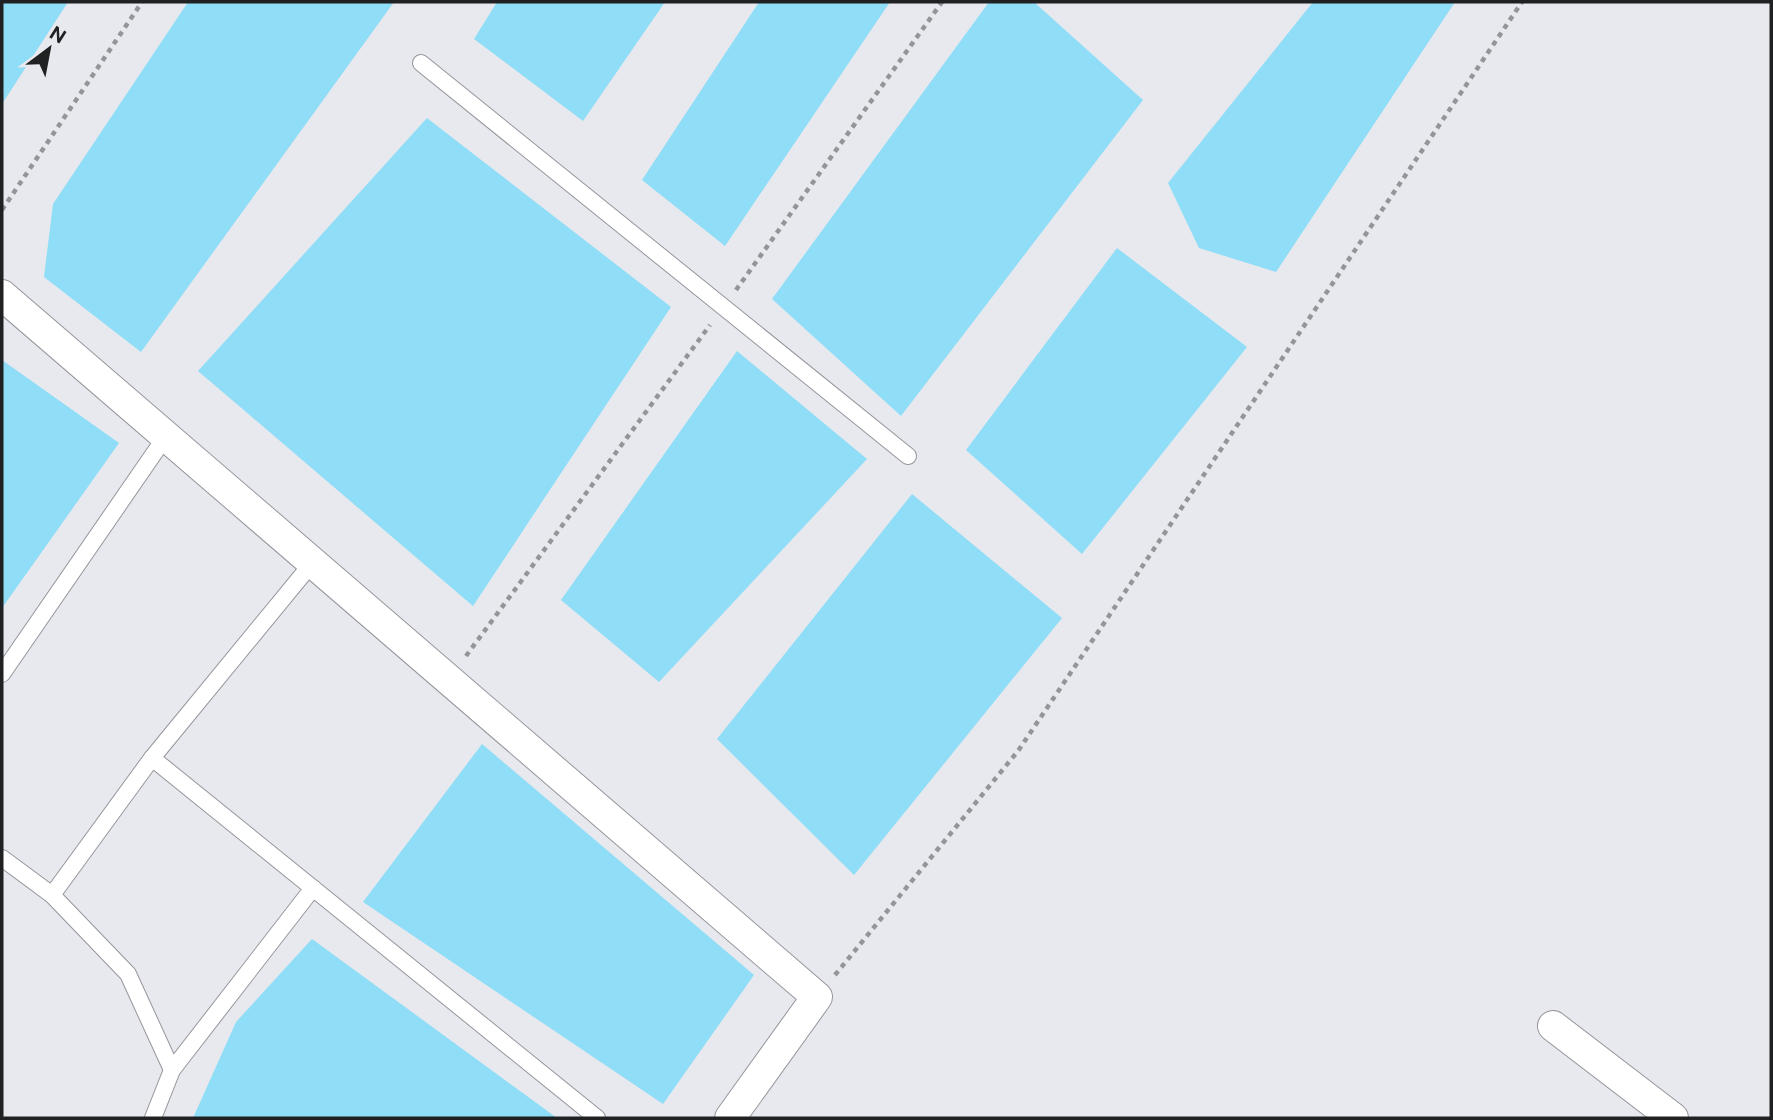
<svg xmlns="http://www.w3.org/2000/svg" width="1773" height="1120" viewBox="0 0 1773 1120" font-family="'Public Sans',sans-serif">
<style>
.water{fill:#8fddf7}
.lines{fill:none;stroke-linecap:round;stroke-linejoin:round}
.service-casing{stroke:#95969c;stroke-width:18}
.minor-casing{stroke:#95969c;stroke-width:32}
.path{stroke:#939599;stroke-width:4.5;stroke-dasharray:5 5;stroke-linecap:butt}
.service{stroke:#fff;stroke-width:16}
.minor{stroke:#fff;stroke-width:30}
</style>
<rect width="100%" height="100%" fill="#e7e9ee"/>
<g class="water">
<polygon points="2,2 68,2 2,104"/>
<polygon points="188,2 394,2 141,352 44,277 53,204"/>
<polygon points="497,2 665,2 583,121 474,39"/>
<polygon points="759,2 890,2 725,246 642,180"/>
<polygon points="989,2 1034,2 1143,100 901,416 772,299"/>
<polygon points="1313,2 1455,2 1276,272 1199,248 1168,183"/>
<polygon points="427,118 671,307 473,606 198,371"/>
<polygon points="1117,248 1247,347 1082,554 966,450"/>
<polygon points="737,351 867,459 659,682 561,600"/>
<polygon points="2,360 119,443 2,608"/>
<polygon points="912,494 1062,618 854,875 717,739"/>
<polygon points="482,744 754,975 663,1104 363,902"/>
<polygon points="312,939 557,1118 193,1118 236,1022"/>
</g>
<g class="lines">
<defs>
<g id="service">
<polyline points="421,63 908,456"/>
<polyline points="2,674 166,436"/>
<polyline points="152,758 597,1118"/>
<polyline points="2,858 52,895 128,974 172,1070"/>
<polyline points="52,895 152,758 313,562"/>
<polyline points="153,1118 172,1070 313,888"/>
</g>
<g id="minor">
<polyline points="2,295 817,997 730,1118"/>
<polyline points="1553,1026 1673,1118"/>
</g>
</defs>
<use href="#service" class="service-casing"/>
<use href="#minor" class="minor-casing"/>
<g class="path">
<polyline points="2,210 142,2"/>
<polyline points="736,290 942,2"/>
<polyline points="466,656 710,325"/>
<polyline points="835,975 1018,751 1522,2"/>
</g>
<use href="#service" class="service"/>
<use href="#minor" class="minor"/>
</g>
<rect width="1773" height="1120" fill="none" stroke="#202123" stroke-width="7"/>
<g transform="translate(49 49) rotate(32)" stroke="#e7e9ee" stroke-width="5" paint-order="stroke">
<path d="M0-5L12 26L0 18L-12 26Z" fill="#202123"/>
<text y="-10" font-size="19" font-weight="bold" text-anchor="middle" fill="#202123">N</text>
</g>
</svg>
